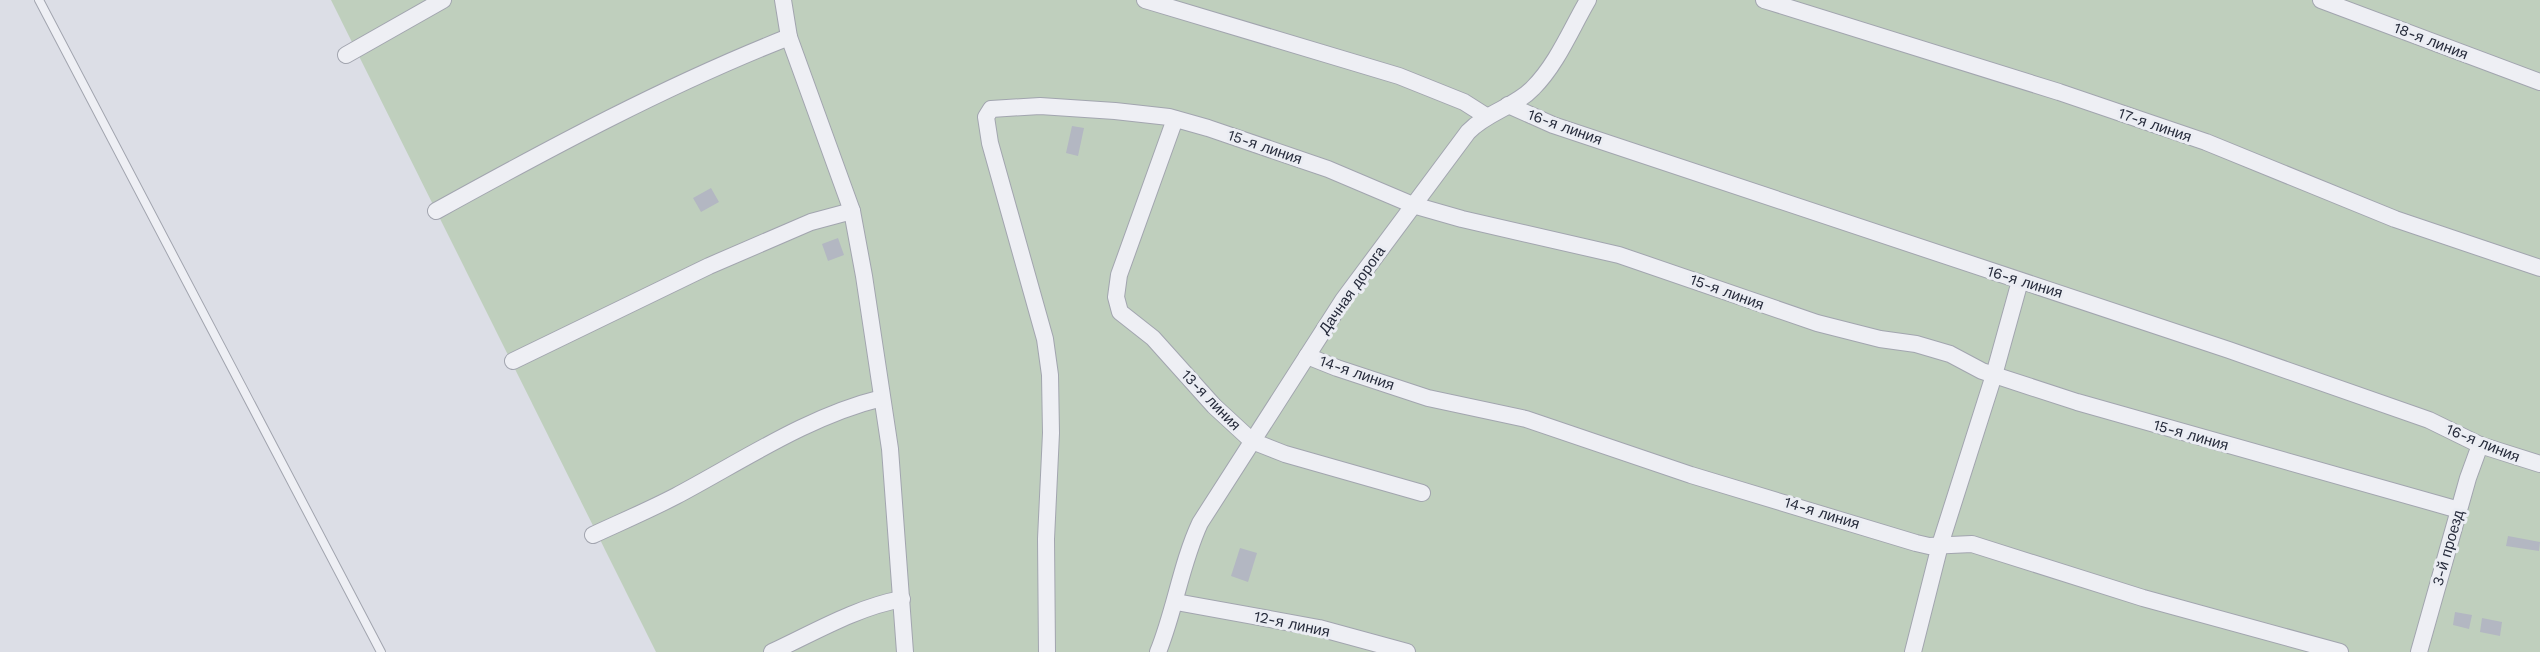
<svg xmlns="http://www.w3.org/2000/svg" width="2540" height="652" viewBox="0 0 2540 652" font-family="'Work Sans',sans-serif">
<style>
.green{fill:#bfcfbd}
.building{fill:#b3b7c2}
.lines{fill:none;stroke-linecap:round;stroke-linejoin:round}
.lane-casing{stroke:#a2a5af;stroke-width:10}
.street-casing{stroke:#a2a5af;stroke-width:18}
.lane{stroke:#eeeff4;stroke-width:8}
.street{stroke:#eeeff4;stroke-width:16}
.labels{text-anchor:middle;stroke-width:6;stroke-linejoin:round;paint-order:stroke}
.street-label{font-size:15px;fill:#262b3b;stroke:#ebedf3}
</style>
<rect width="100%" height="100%" fill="#dcdee6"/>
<polygon class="green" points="331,0 2540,0 2540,652 656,652"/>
<g class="building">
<polygon points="1072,126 1084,128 1078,156 1066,153"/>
<polygon points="711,188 719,202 701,212 693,198"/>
<polygon points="838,238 844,255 828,261 822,244"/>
<polygon points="2508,536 2540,542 2539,551 2506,546"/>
<polygon points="1240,548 1257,553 1248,582 1231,576"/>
<polygon points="2455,612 2472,615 2469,629 2453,625"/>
<polygon points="2482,618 2502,622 2500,636 2480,632"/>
</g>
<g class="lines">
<defs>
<polyline id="lane" points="39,0 381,652"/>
<g id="street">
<polyline points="783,0 789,37 852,211 864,276 890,449 905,652"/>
<polyline points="1145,0 1399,76 1464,102 1486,116"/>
<polyline points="1764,0 2059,92 2206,142 2395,219 2540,268"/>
<polyline points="2321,0 2540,82"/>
<polyline points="346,55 443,0"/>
<polyline points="1508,105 1553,125 2229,350 2429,420 2480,445 2540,464"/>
<polyline points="1175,119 1119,275 1116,297 1120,312 1153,338 1214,406 1252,441 1285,454 1422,493"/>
<path d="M436 211C550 148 667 85 789 37"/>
<polyline points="1307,356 1337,368 1428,398 1526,419 1691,475 1916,543 1929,546 1972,544 2143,598 2340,652"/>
<polyline points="513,361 709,266 811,222 852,211"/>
<path d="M593 535C621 522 649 510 676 496 742 461 808 416 882 398"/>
<polyline points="1176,602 1319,628 1407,652"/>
<path d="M772 652C813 633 857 607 902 599"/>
<polyline points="1047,652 1046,539 1051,433 1050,375 1045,339 990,143 986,117 991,109 1040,106 1115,111 1169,117 1208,128 1328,169 1413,205 1462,219 1619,255 1817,323 1880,339 1916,344 1950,354 1982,371 2077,402 2459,510"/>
<path d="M1158 652C1175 610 1181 564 1200 523L1343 300 1468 132C1487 112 1515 107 1533 88 1557 64 1571 29 1588 0"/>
<polyline points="1913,652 1940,545 1994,375 2020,281"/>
<polyline points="2419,652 2468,478 2480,445"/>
</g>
</defs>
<use href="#lane" class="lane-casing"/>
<use href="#street" class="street-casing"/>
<use href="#lane" class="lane"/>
<use href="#street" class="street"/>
</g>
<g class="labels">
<g class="street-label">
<text transform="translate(2431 41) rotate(21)" y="5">18-я линия</text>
<text transform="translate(2155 125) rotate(19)" y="5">17-я линия</text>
<text transform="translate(1565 127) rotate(20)" y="5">16-я линия</text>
<text transform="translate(1265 147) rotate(19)" y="5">15-я линия</text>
<text transform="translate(2025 282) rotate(17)" y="5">16-я линия</text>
<text transform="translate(1352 290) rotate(-55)" y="5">Дачная дорога</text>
<text transform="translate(1727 292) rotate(20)" y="5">15-я линия</text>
<text transform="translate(1357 373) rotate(19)" y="5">14-я линия</text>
<text transform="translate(1211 400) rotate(46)" y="5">13-я линия</text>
<text transform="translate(2191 435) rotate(16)" y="5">15-я линия</text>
<text transform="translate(2483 443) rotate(22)" y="5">16-я линия</text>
<text transform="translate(1822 513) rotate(17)" y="5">14-я линия</text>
<text transform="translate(2448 548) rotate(-74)" y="5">3-й проезд</text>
<text transform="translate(1292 624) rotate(12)" y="5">12-я линия</text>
</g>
</g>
</svg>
